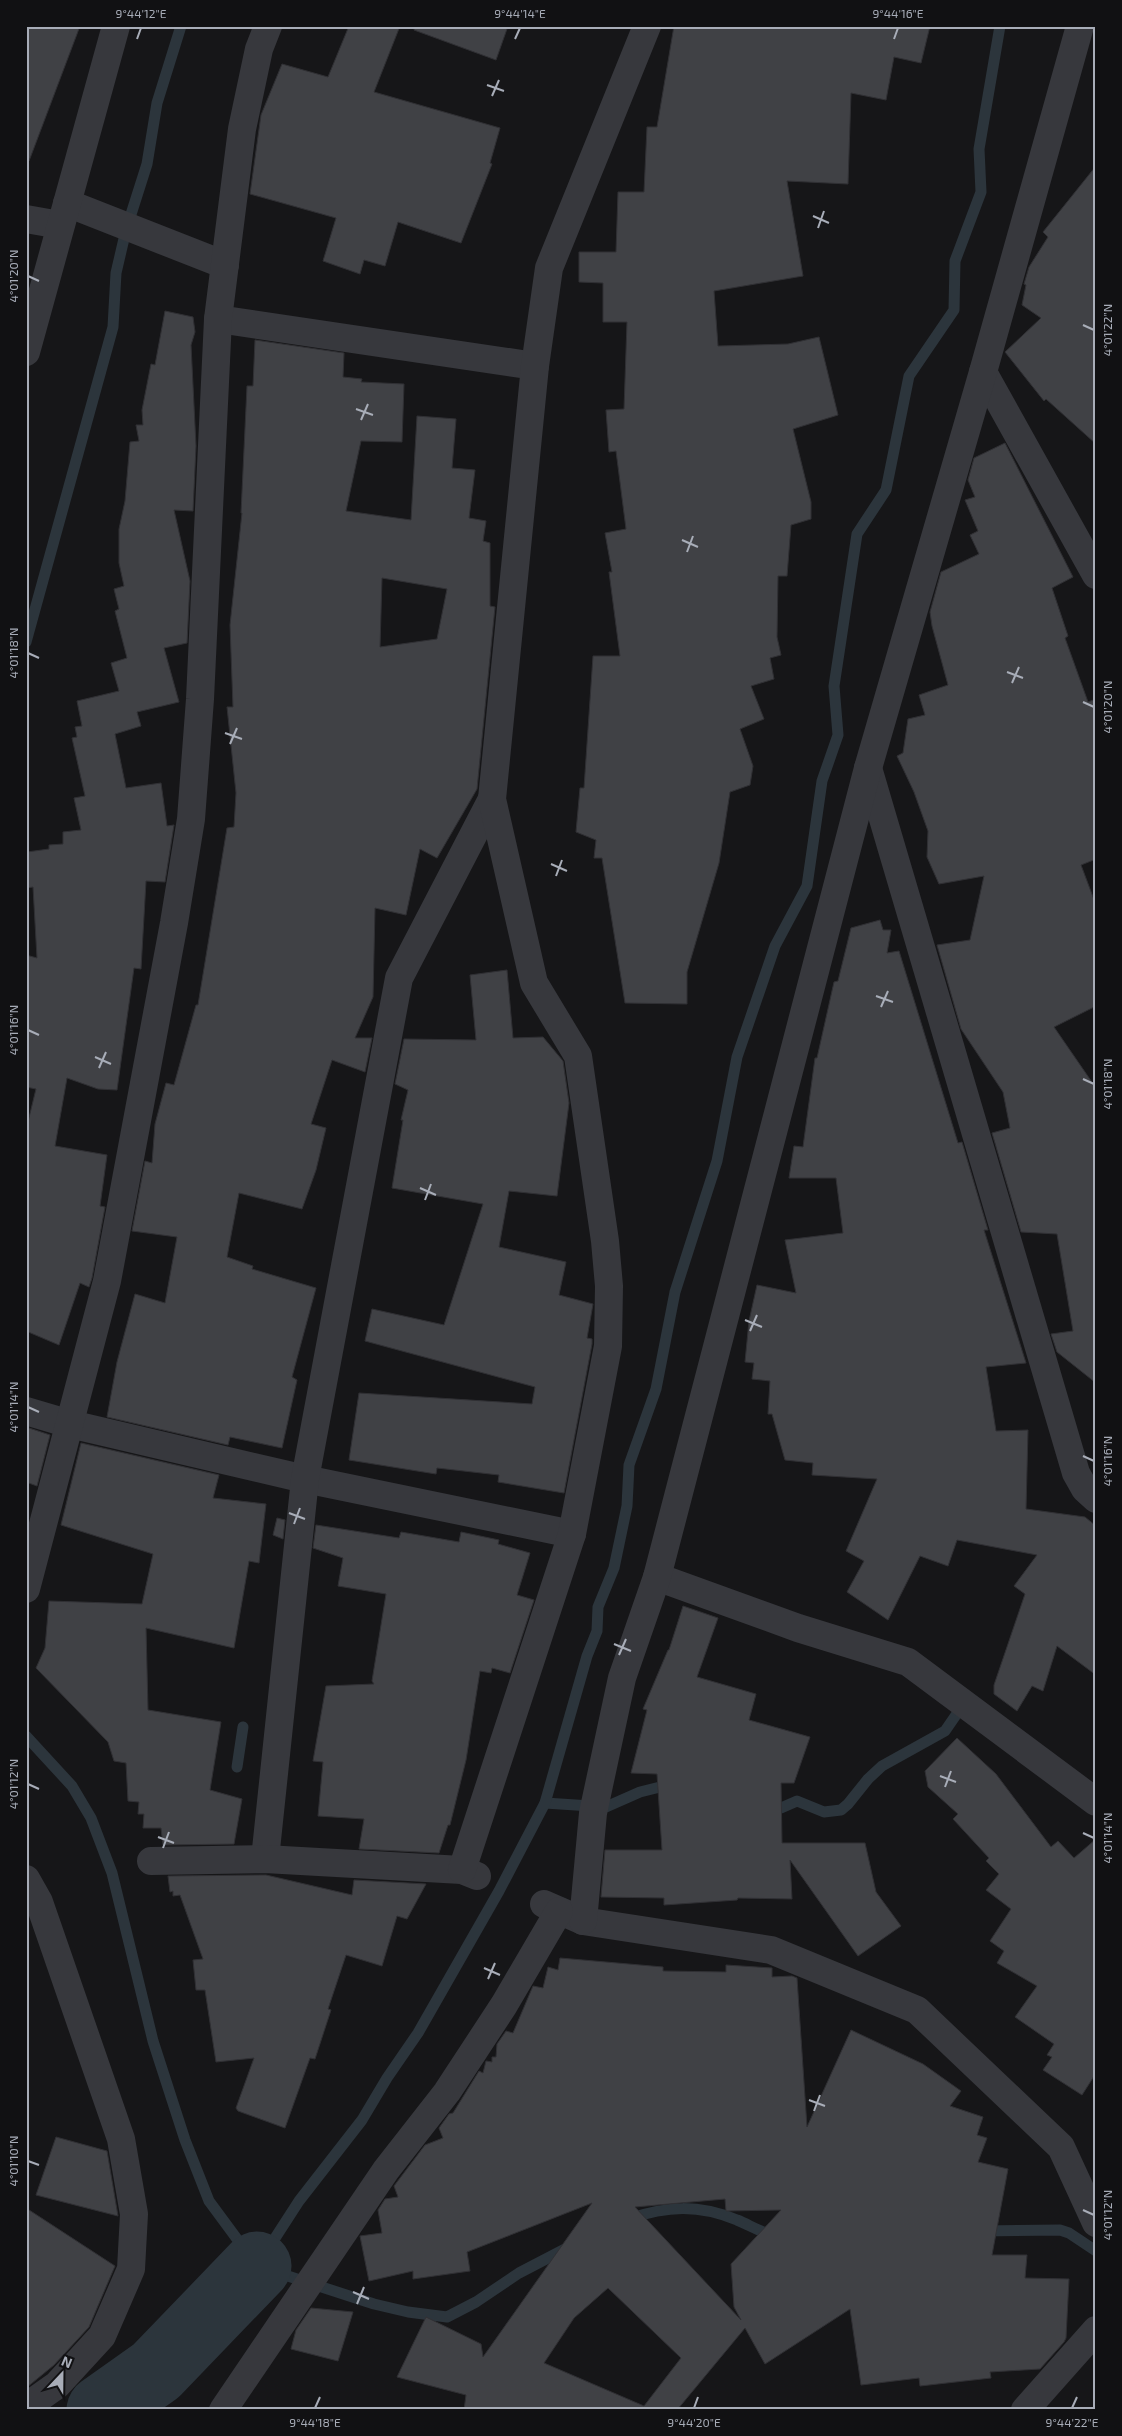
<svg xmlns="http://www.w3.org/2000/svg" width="1122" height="2436" viewBox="0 0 1122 2436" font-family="'Exo 2',sans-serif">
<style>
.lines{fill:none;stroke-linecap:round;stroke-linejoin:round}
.stream{stroke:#2c353c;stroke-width:11}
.river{stroke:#2c353c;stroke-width:69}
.building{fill:#404145;stroke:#303034;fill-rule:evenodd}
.street{stroke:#37383d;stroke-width:28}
.ticks{fill:none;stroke:#a8adb8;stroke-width:2}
.neatline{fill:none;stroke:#a8adb8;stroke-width:2}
.ticks-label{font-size:12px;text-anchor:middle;fill:#a8adb8}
</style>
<rect width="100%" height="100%" fill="#161618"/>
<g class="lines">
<g class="stream">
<polyline points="26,642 113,327 116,273 126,230 147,164 157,103 181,26"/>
<polyline points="26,1736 72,1786 91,1818 112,1873 153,2041 185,2140 209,2201 257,2266 374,2304 408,2312 447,2317 476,2302 519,2273 569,2247"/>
<polyline points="237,1767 243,1727"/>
<polyline points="545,1803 606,1807 640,1792 672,1784"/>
<polyline points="767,1809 781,1808 797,1801 824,1812 841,1810 848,1804 868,1779 882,1766 945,1731 956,1715"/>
<path d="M628 2219C667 2206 698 2204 737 2220 750 2225 762 2234 776 2235"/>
<polyline points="981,2231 1060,2230 1069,2233 1096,2251"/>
<polyline points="257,2266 299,2201 362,2120 387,2078 418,2033 499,1891 545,1803 587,1656 597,1631 598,1607 614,1568 627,1506 629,1465 656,1389 675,1292 717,1161 737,1057 775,946 807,886 822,781 838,735 834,686 857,534 886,490 909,376 954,310 955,261 981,192 979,149 1000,26"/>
</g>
<polyline class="river" points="101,2410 156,2371 257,2266"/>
</g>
<g class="building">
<polygon points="26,26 80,26 29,161 26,161"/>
<polygon points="349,26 400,26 374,92 500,128 490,163 492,164 461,243 398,222 385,266 364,260 360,274 323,261 336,218 250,194 261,115 282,64 328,77"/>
<polygon points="415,26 508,26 496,60 414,30"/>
<polygon points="674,26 930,26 921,63 894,57 886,100 851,93 848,184 787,181 803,276 714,291 718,346 788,344 819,337 838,415 793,429 811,502 811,519 791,525 787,576 778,576 777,637 781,655 770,658 774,679 751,686 764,719 740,729 753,766 750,785 730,792 719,863 687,972 687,1004 625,1003 602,858 594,858 596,840 576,832 580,788 584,788 593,656 620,656 609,572 612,572 605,533 626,529 616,451 609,452 606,410 624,409 627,322 603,322 603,283 579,282 579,252 616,252 618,192 644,192 647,127 657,127"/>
<polygon points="1096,166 1096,444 1046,399 1044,401 1005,352 1041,318 1022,305 1026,285 1024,284 1029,267 1048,237 1043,232"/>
<polygon points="165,311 193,317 195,332 191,345 196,446 193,511 174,510 190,581 187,643 164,648 179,702 137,712 141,726 115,734 126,788 161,783 167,826 174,825 165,882 146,881 141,969 134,968 117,1090 98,1089 67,1078 55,1146 107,1155 100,1206 105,1207 92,1278 89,1287 80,1283 59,1345 26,1331 26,1130 36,1089 26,1087 26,955 37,958 33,887 26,888 27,852 49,849 49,845 63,844 63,832 81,830 74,798 85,796 72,738 77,737 75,727 82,726 77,701 119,691 111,663 127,658 115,611 119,609 114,589 124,586 119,563 119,529 125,501 130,442 139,441 136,425 143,425 142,410 151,364 155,365"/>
<path d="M255 340 344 353 343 377 362 379 361 382 404 384 402 442 361 441 346 511 411 520 417 416 456 419 452 468 475 470 469 518 486 521 483 541 490 543V606L495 607 477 789 437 858 420 849 406 915 375 908 373 997 355 1038H372L365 1072 332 1060 311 1124 326 1128 316 1170 302 1209 239 1193 227 1257 253 1266 252 1269 316 1288 292 1377 297 1380 282 1448 230 1437 228 1445 107 1417 117 1362 135 1294 165 1303 177 1237 132 1231 145 1161 152 1163 155 1124 166 1083 174 1085 196 1005H198L227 828 234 827 236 793 227 707H233L230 625 242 513H241L247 386H253ZM382 578 447 589 437 639 380 647Z"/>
<polygon points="1005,443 1073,577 1052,588 1068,636 1065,638 1088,702 1096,699 1096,859 1081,865 1096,905 1096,1006 1054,1027 1096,1088 1096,1383 1057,1352 1051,1334 1073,1331 1057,1234 1021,1232 992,1133 1010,1128 1003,1092 961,1029 937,945 970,940 984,876 939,884 927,857 928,831 914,792 897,756 903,753 908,719 925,715 919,695 948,685 932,626 930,612 941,572 979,554 970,535 978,531 965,500 975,497 968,480 974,458"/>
<polygon points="880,920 883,930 891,930 887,953 899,951 958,1143 962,1142 988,1230 984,1230 1026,1363 986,1367 996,1431 1028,1430 1026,1509 1085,1517 1096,1526 1096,1675 1057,1646 1043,1691 1032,1686 1017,1711 994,1694 994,1685 1025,1594 1014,1586 1037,1555 957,1540 948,1566 920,1556 888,1620 847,1592 864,1561 846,1551 877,1479 812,1475 813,1463 785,1460 772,1414 768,1414 770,1381 752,1379 754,1363 745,1362 749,1321 757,1285 796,1293 785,1240 843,1233 836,1178 789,1178 794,1146 803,1147 815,1058 817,1058 834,982 838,981 851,928"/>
<polygon points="507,970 513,1038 543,1037 563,1061 569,1103 557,1196 509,1191 499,1247 566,1262 559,1295 593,1304 587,1338 592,1339 592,1344 564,1493 498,1482 499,1475 437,1468 436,1474 349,1460 359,1393 532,1404 535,1387 365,1341 372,1309 444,1325 483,1204 392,1188 403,1120 401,1120 408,1090 395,1084 404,1039 476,1040 470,975"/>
<polygon points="26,1427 50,1435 37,1486 26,1482"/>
<polygon points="81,1443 219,1475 213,1498 266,1504 259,1563 249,1561 234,1648 146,1628 148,1710 221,1722 210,1790 242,1799 234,1844 163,1845 161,1828 143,1828 144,1814 138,1814 139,1802 128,1801 126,1763 114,1761 108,1742 36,1668 45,1648 49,1601 142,1604 153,1554 61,1525"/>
<polygon points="277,1518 285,1520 283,1539 273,1535"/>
<polygon points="316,1525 399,1538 401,1532 459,1542 461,1532 499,1540 498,1544 530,1553 517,1595 534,1600 510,1673 492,1668 491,1673 480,1671 466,1760 450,1825 448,1825 439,1853 359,1849 364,1819 318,1816 323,1762 313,1761 326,1686 374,1684 372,1681 386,1594 338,1586 343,1558 313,1548"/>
<polygon points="683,1606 718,1618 697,1677 756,1694 749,1720 810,1737 794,1783 781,1783 782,1843 865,1843 876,1892 901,1926 858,1956 790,1860 792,1899 738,1898 737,1900 664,1905 664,1898 601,1897 605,1850 662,1850 657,1774 631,1773 647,1710 643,1709 668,1650 669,1650"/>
<polygon points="957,1738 996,1774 1051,1847 1058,1841 1074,1858 1096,1839 1096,2073 1082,2095 1043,2070 1052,2057 1047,2055 1054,2044 1015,2017 1037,1986 997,1963 1004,1951 990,1941 1011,1909 986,1890 999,1874 986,1861 989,1858 953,1819 958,1814 928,1787 925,1771"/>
<polygon points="266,1875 352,1895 354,1880 426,1884 407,1919 397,1916 382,1966 346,1955 328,2009 331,2010 315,2059 310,2058 285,2128 238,2111 236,2108 254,2058 216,2062 205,1990 196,1990 193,1960 203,1959 180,1895 173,1896 173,1891 170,1892 168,1876"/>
<path d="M560 1958 663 1967V1971L726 1972V1965L772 1968V1977L792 1976 797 1978 807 2127 851 2030 923 2064 961 2091 950 2106 983 2117 977 2135 987 2138 978 2162 1008 2169 992 2255H1027L1025 2278 1069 2279 1066 2338 1064 2342 1040 2369 990 2372 991 2378 920 2386 919 2378 861 2385 850 2309 765 2364 745 2328 677 2410H464L466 2395 397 2377 426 2317 481 2344 483 2357 592 2203 467 2252 470 2271 413 2279V2271L369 2281 360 2236 382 2233 378 2210 385 2199 398 2197 394 2186 425 2145 443 2138 439 2128 449 2114 453 2113 479 2071 483 2073 486 2061 492 2062V2057H496L497 2044 506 2031 513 2033 533 1986 543 1988 548 1967 558 1970ZM725 2199 726 2211 781 2210 731 2264 734 2307 741 2320 635 2207ZM608 2288 681 2358 644 2406 544 2363 574 2318Z"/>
<polygon points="56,2137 107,2151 118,2216 36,2195"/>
<polygon points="26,2208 115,2266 89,2327 54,2365 26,2388"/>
<polygon points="311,2308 353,2312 338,2361 291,2349 296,2330"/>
</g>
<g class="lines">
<g class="street">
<polyline points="67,203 225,265"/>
<polyline points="26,219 60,225"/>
<polyline points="218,319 535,366"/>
<polyline points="26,352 116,26"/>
<polyline points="983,372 1096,575"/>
<polyline points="868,768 1076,1473 1085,1489 1096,1499"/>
<polyline points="26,1411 70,1424 305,1479 572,1534"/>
<polyline points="657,1577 798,1628 908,1662 1096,1802"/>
<polyline points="26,1589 107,1281 174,923 191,819 200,699 218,319 242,129 259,49 268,26"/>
<polyline points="265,1859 305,1479 399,978 492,799"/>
<polyline points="151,1861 265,1859 462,1870 477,1876"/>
<polyline points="462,1870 572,1534 608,1346 609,1286 605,1241 578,1056 534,983 492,799 535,366 549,268 647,26"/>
<polyline points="26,1879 39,1902 121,2139 134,2214 131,2269 102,2336 57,2385 26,2407"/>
<polyline points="544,1904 583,1921 771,1950 917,2010 1061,2147 1096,2223"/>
<polyline points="583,1921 593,1813 622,1678 657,1577 868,768 983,372 1080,26"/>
<polyline points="223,2410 386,2170 447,2092 504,2005 559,1911"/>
<polyline points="1025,2410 1096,2330"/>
</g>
</g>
<path class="ticks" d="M137 39 141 28M515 39 520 28M894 39 898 28M487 85 504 91M492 96 499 80M813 216 829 223M818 228 824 211M28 276 39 281M1083 325 1094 330M356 409 373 415M361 420 368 404M682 540 698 547M687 552 693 536M28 653 39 658M1007 672 1023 678M1012 683 1019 667M1083 702 1094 707M225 733 242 739M230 744 237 728M551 864 567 871M556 876 562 860M876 996 893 1002M881 1007 888 991M28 1030 39 1035M95 1057 111 1064M99 1068 106 1052M1083 1079 1094 1084M420 1188 436 1195M425 1200 431 1184M745 1320 762 1327M750 1331 757 1315M28 1407 39 1412M1083 1456 1094 1461M289 1513 305 1519M294 1524 300 1508M614 1644 631 1651M619 1655 626 1639M940 1776 956 1782M28 1784 39 1789M945 1787 951 1771M1083 1833 1094 1838M158 1837 174 1843M163 1848 169 1832M484 1968 500 1975M488 1979 495 1963M809 2100 825 2106M814 2111 820 2095M28 2161 39 2165M1083 2210 1094 2215M353 2292 369 2299M357 2304 364 2287M315 2408 320 2397M694 2408 698 2397M1072 2408 1077 2397"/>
<rect width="1122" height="2436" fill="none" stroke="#111113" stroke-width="55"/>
<g transform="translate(62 2374) rotate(22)" stroke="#111113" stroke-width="4" paint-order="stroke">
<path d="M0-4L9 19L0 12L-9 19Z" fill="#a8adb8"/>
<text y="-8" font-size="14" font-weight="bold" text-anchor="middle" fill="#a8adb8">N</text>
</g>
<rect x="28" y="28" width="1066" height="2380" class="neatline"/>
<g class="ticks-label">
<text x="141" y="18">9°44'12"E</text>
<text x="520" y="18">9°44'14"E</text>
<text x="898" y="18">9°44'16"E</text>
<text transform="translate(14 276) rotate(-90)" y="4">4°01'20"N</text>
<text transform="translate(1108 330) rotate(-90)" y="4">4°01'22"N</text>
<text transform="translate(14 653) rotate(-90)" y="4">4°01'18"N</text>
<text transform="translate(1108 707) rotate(-90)" y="4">4°01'20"N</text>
<text transform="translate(14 1030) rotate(-90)" y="4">4°01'16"N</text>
<text transform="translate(1108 1084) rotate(-90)" y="4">4°01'18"N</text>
<text transform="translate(14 1407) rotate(-90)" y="4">4°01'14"N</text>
<text transform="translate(1108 1461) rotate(-90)" y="4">4°01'16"N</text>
<text transform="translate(14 1784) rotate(-90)" y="4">4°01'12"N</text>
<text transform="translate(1108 1838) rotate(-90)" y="4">4°01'14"N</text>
<text transform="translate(14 2161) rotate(-90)" y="4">4°01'10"N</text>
<text transform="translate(1108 2215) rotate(-90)" y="4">4°01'12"N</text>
<text x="315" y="2427">9°44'18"E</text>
<text x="694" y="2427">9°44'20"E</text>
<text x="1072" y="2427">9°44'22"E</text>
</g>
</svg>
